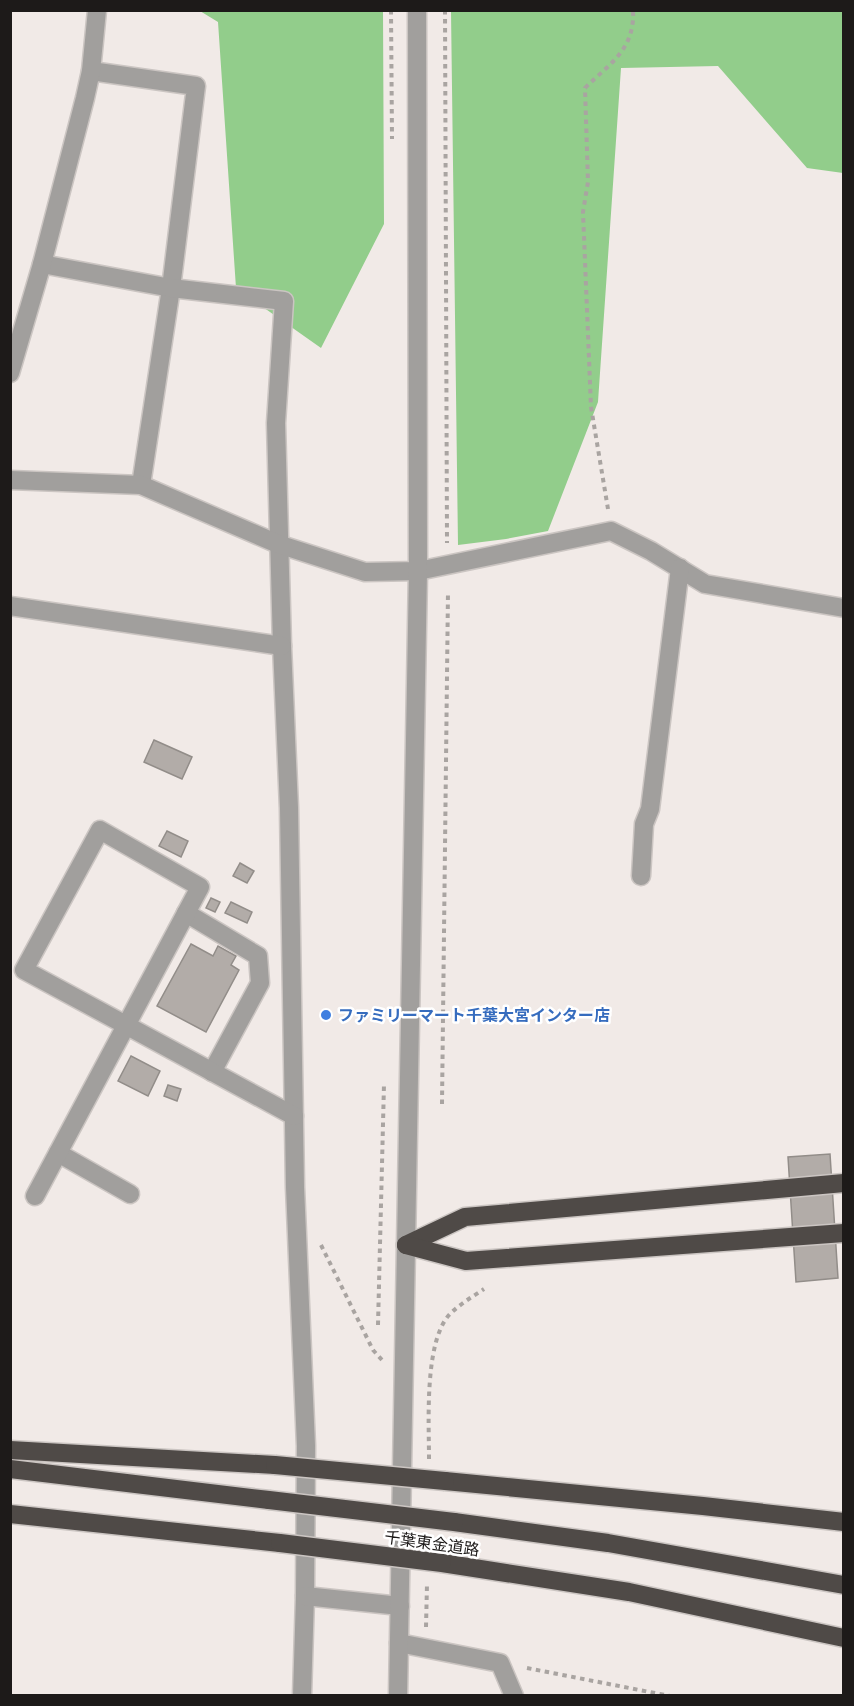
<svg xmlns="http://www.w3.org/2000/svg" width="854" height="1706" viewBox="0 0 854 1706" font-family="Barlow,'Noto Sans JP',sans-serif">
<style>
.forest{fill:#92cd8b}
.building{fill:#b2aca8;stroke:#928d89;stroke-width:1.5}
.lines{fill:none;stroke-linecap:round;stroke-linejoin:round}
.minor-casing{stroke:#cbc5c2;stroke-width:21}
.highway-casing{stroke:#cbc5c2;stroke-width:21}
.path{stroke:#a9a4a1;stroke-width:4;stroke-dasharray:4.5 4.5;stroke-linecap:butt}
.minor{stroke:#a19f9d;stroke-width:18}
.highway{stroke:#4f4a47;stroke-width:18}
.highway-bridge-casing{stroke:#cbc5c2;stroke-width:21;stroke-linecap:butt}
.highway-bridge{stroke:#4f4a47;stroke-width:18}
.shop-dot{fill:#3f7fe0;stroke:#fff;stroke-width:2}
.labels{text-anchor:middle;stroke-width:5;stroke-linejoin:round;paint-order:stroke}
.shop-label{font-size:16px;font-weight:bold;fill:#366cbe;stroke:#fff;text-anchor:start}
.street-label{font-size:16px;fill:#1d1a19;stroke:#fff}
</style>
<rect width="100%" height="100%" fill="#f1eae7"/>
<g class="forest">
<polygon points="200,11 383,11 384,224 321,348 236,288 218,22"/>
<polygon points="451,11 844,11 843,173 807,168 718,66 621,68 598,402 548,531 506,539 458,545"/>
</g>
<g class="building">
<polygon points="154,740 192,757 182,779 144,762"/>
<polygon points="167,831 188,841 181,857 159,846"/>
<polygon points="240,863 254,871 247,883 233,876"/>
<polygon points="211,898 220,902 215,912 206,908"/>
<polygon points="231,902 252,912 247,923 225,913"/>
<polygon points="191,944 213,956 218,946 236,956 231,965 239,970 206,1032 157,1006"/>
<polygon points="131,1056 160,1071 148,1096 118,1081"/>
<polygon points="168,1085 181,1089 177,1101 164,1096"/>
<polygon points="830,1154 838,1278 796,1282 788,1157"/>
</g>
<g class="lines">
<defs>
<g id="minor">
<polyline points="91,71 196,86 171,288 141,485"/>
<polyline points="42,264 171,288 284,301 276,423 282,646 289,808 295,1187 306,1446 305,1596 302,1696"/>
<polyline points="10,373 42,264 85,98 91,71 97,10"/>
<polyline points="10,480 141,485 278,544 365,572 418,571 611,531 651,551 705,584 844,608"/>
<polyline points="10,606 282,646"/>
<polyline points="641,876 644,824 650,809 680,568"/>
<polyline points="186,913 258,956 260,983 212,1072"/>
<polyline points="58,1153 130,1194"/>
<path d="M35 1196C90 1093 145 990 200 887L100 830 24 970 294 1116"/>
<polyline points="305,1596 400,1606"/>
<polyline points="399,1643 500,1663 514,1696"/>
<polyline points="398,1696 418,571 417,10"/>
</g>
<g id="highway">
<polyline points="406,1245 465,1217 844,1183"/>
<polyline points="406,1245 466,1261 844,1233"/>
<polyline points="10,1450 275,1465"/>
<polyline points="10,1469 269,1500"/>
<polyline points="445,1481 703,1506 844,1522"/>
<polyline points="10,1514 280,1543"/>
<polyline points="454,1522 608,1543 844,1585"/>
<polyline points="442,1563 629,1592 844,1638"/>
</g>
</defs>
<use href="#minor" class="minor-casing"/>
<use href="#highway" class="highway-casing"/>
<g class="path">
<polyline points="391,10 392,139"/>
<polyline points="445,10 447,543"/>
<path d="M608 509 591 407 583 212 588 182 585 88C610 63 635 50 633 10"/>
<polyline points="442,1104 448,591"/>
<polyline points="321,1245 373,1350 382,1360"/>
<polyline points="378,1325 384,1084"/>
<path d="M429 1459C429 1422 424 1341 450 1314 460 1304 472 1297 484 1289"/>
<polyline points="426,1627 427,1584"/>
<polyline points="527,1668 670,1696"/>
</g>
<use href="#minor" class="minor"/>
<use href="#highway" class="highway"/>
<defs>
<g id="highway-bridge">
<polyline points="275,1465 445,1481"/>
<polyline points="269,1500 454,1522"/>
<polyline points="280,1543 442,1563"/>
</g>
</defs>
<use href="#highway-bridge" class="highway-bridge-casing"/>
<use href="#highway-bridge" class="highway-bridge"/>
</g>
<circle class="shop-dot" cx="326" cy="1015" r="6"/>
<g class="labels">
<g class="shop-label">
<text x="338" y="1021">ファミリーマート千葉大宮インター店</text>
</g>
<g class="street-label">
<text transform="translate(432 1543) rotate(8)" y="6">千葉東金道路</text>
</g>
</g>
<rect width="854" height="1706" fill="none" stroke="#1d1a19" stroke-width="24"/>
</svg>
